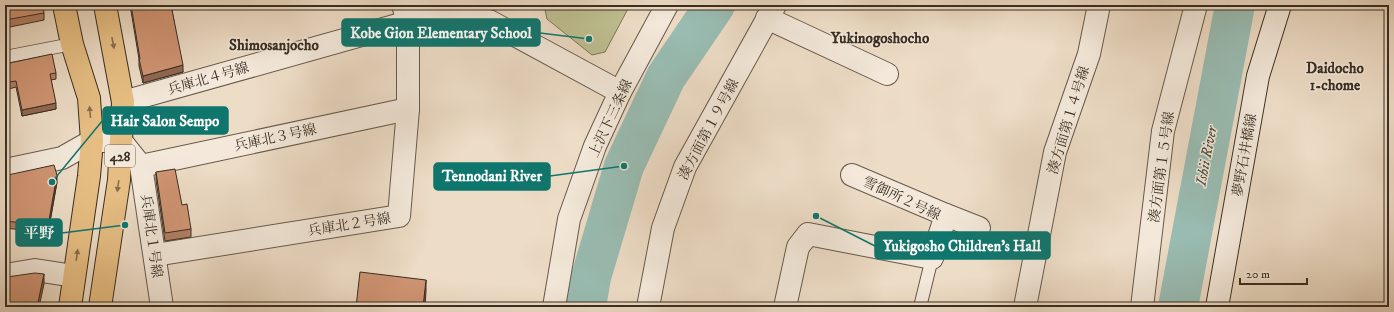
<svg xmlns="http://www.w3.org/2000/svg" width="1394" height="312" viewBox="0 0 1394 312" font-family="'IM FELL DW Pica','Noto Serif JP',serif">
<style>
.green{fill:#bebf91;stroke:#7c765a}
.lines{fill:none;stroke-linecap:round;stroke-linejoin:round}
.river{stroke:#99bcb2;stroke-width:40}
.lane-casing{stroke:#665a4b;stroke-width:14}
.street-casing{stroke:#665a4b;stroke-width:24}
.secondary-casing{stroke:#392e22;stroke-width:24}
.highway-casing{stroke:#392e22;stroke-width:24}
.lane{stroke:#f3e8da;stroke-width:12}
.street{stroke:#f3e8da;stroke-width:22}
.secondary{stroke:#f3e8da;stroke-width:22}
.highway{stroke:#e6be83;stroke-width:22}
.wall{fill:#b27f63;stroke:#392e22}
.shaded-wall{fill:#916850;stroke:#392e22}
.building{fill:#cf9473;stroke:#392e22}
.oneway{fill:#876f4e}
.labels{text-anchor:middle;stroke-width:3;stroke-linejoin:round;paint-order:stroke}
.shield{fill:#f3e8da;stroke:#716659;stroke-width:1}
.shield-label{font-size:13px;font-weight:bold;fill:#392e22}
.street-label{font-size:14px;fill:#392e22;stroke:#f3e8da}
.neighbourhood-label{font-size:15px;font-weight:bold;fill:#392e22;stroke:#f3e8da}
.water-label{font-size:15px;font-style:italic;fill:#515246;stroke:#f3e8da}
.leader{fill:none;stroke:#0f766e;stroke-width:1.5}
.callout-dot{fill:#0f766e;stroke:#f3e8da;stroke-width:1.5}
.callout{fill:#0f766e;stroke:#0f766e;stroke-width:1.5}
.callout-label{font-size:15px;text-anchor:middle;font-weight:bold;fill:#fff}
</style>
<rect width="100%" height="100%" fill="#eddcc6"/>
<filter id="stains"><feTurbulence type="fractalNoise" baseFrequency=".005" numOctaves="4"/><feColorMatrix values="0 0 0 0 .2 0 0 0 0 .09 0 0 0 0 .02 0 0 0 .5 -.17"/></filter>
<radialGradient id="worn" r=".72"><stop offset=".6" stop-color="#630" stop-opacity="0"/><stop offset="1" stop-color="#630" stop-opacity=".3"/></radialGradient>
<polygon class="green" points="544,5 630,5 605,52 592,55 547,19"/>
<g class="lines">
<g class="river">
<polyline points="586,307 591,277 624,166 666,77 715,5"/>
<polyline points="1178,307 1235,5"/>
</g>
<defs>
<g id="lane">
<polyline points="5,57 72,44"/>
<polyline points="920,307 932,258"/>
</g>
<g id="street">
<polyline points="767,18 887,74"/>
<polyline points="123,102 408,22 454,14 489,21 620,92"/>
<polyline points="141,166 408,109"/>
<polyline points="5,170 62,158 92,141 121,141 141,166 162,307"/>
<polyline points="946,215 979,228"/>
<polyline points="155,255 399,216 408,109 408,22 403,5"/>
<polyline points="5,275 35,270 74,276"/>
<polyline points="554,307 569,219 595,146 620,92 667,5"/>
<polyline points="648,307 663,228 685,167 775,5"/>
<polyline points="785,307 798,247 808,234 932,258 946,215 852,175"/>
<polyline points="1025,307 1055,152 1089,54 1099,5"/>
<polyline points="1142,307 1163,131 1196,5"/>
</g>
<polyline id="secondary" points="1217,307 1258,76 1280,5"/>
<g id="highway">
<polyline points="64,5 72,44 89,98 92,141 89,176 70,307"/>
<polyline points="100,307 119,180 123,102 105,5"/>
</g>
</defs>
<use href="#lane" class="lane-casing"/>
<use href="#street" class="street-casing"/>
<use href="#secondary" class="secondary-casing"/>
<use href="#highway" class="highway-casing"/>
<use href="#lane" class="lane"/>
<use href="#street" class="street"/>
<use href="#secondary" class="secondary"/>
<use href="#highway" class="highway"/>
</g>
<g class="wall">
<polygon points="5,5 44,13 44,20 5,28"/>
<polygon points="130,5 171,5 183,72 143,83 139,66 139,59"/>
<polygon points="5,64 56,73 56,79 51,80 56,109 22,116 16,87 9,89 5,72"/>
<polygon points="156,172 191,229 191,237 165,241 156,180"/>
<polygon points="8,175 57,182 48,233 5,228 5,207"/>
</g>
<g class="shaded-wall">
<polygon points="183,65 183,72 143,83 143,76"/>
<polygon points="56,103 56,109 22,116 22,110"/>
<polygon points="57,175 57,182 48,233 48,226"/>
<polygon points="44,274 44,284 39,307 37,307"/>
<polygon points="426,280 426,291 425,307 423,307"/>
</g>
<g class="building">
<polygon points="5,5 43,5 44,13 5,20"/>
<polygon points="131,5 171,5 183,65 143,76 139,59 140,59"/>
<polygon points="52,54 56,73 50,74 56,103 22,110 16,81 9,82 5,64"/>
<polygon points="54,165 57,175 48,226 5,221 5,207 6,198 5,198 5,175 8,175"/>
<polygon points="175,169 182,205 187,204 191,229 165,233 156,172"/>
<polygon points="360,272 426,280 423,307 356,307"/>
<polygon points="35,273 44,274 37,307 5,307 5,277 7,277"/>
</g>
<defs><path id="oneway-solid" d="M-6-.8H1V-3.2L6.5 0L1 3.2V.8H-6Z"/></defs>
<g class="oneway">
<use href="#oneway-solid" transform="translate(113 43) rotate(79)"/>
<use href="#oneway-solid" transform="translate(90 112) rotate(-95)"/>
<use href="#oneway-solid" transform="translate(118 186) rotate(98)"/>
<use href="#oneway-solid" transform="translate(77 255) rotate(-82)"/>
</g>
<g class="labels">
<rect class="shield" x="105" y="145" width="30" height="22" rx="3"/>
<g class="shield-label">
<text x="120" y="161">428</text>
</g>
<g class="street-label">
<text transform="translate(208 78) rotate(-16)" y="5">兵庫北４号線</text>
<text transform="translate(610 118) rotate(-65)" y="5">上沢下三条線</text>
<text transform="translate(1068 120) rotate(-73)" y="5">湊方面第１４号線</text>
<text transform="translate(708 129) rotate(-62)" y="5">湊方面第１９号線</text>
<text transform="translate(275 137) rotate(-12)" y="5">兵庫北３号線</text>
<text transform="translate(1244 155) rotate(-80)" y="5">夢野石井橋線</text>
<text transform="translate(1161 167) rotate(-82)" y="5">湊方面第１５号線</text>
<text transform="translate(902 198) rotate(25)" y="5">雪御所２号線</text>
<text transform="translate(349 224) rotate(-9)" y="5">兵庫北２号線</text>
<text transform="translate(152 236) rotate(82)" y="5">兵庫北１号線</text>
</g>
<g class="neighbourhood-label">
<text x="880" y="43">Yukinogoshocho</text>
<text x="274" y="50">Shimosanjocho</text>
<text x="1335" y="73">Daidocho<tspan x="1335" dy="17">1-chome</tspan></text>
</g>
<g class="water-label">
<text transform="translate(1206 156) rotate(-79)" y="5">Ishii River</text>
</g>
</g>
<path class="leader" d="M589 39L540 33M52 182L103 120M624 166L550 176M125 225L62 233M816 216L875 246"/>
<g class="callout-dot">
<circle cx="589" cy="39" r="4"/>
<circle cx="52" cy="182" r="4"/>
<circle cx="624" cy="166" r="4"/>
<circle cx="125" cy="225" r="4"/>
<circle cx="816" cy="216" r="4"/>
</g>
<g class="callout">
<rect x="342" y="19" width="198" height="27" rx="4"/>
<rect x="103" y="107" width="125" height="27" rx="4"/>
<rect x="434" y="163" width="116" height="27" rx="4"/>
<rect x="16" y="219" width="46" height="27" rx="4"/>
<rect x="875" y="232" width="175" height="27" rx="4"/>
</g>
<g class="callout-label">
<text x="441" y="38">Kobe Gion Elementary School</text>
<text x="165" y="126">Hair Salon Sempo</text>
<text x="492" y="181">Tennodani River</text>
<text x="39" y="238">平野</text>
<text x="962" y="251">Yukigosho Children's Hall</text>
</g>
<rect width="1394" height="312" fill="none" stroke="#eddcc6" stroke-width="20"/>
<rect x="6" y="6" width="1382" height="300" fill="none" stroke="#392e22" stroke-width="2"/>
<rect x="10" y="10" width="1374" height="292" fill="none" stroke="#392e22"/>
<path d="M1240 278v6h67v-6" fill="none" stroke="#392e22" stroke-width="2"/>
<text x="1246" y="278" font-size="12" fill="#392e22" stroke="#f3e8da" stroke-width="3" paint-order="stroke">20 m</text>
<rect width="100%" height="100%" filter="url(#stains)"/>
<rect width="100%" height="100%" fill="url(#worn)"/>
</svg>
